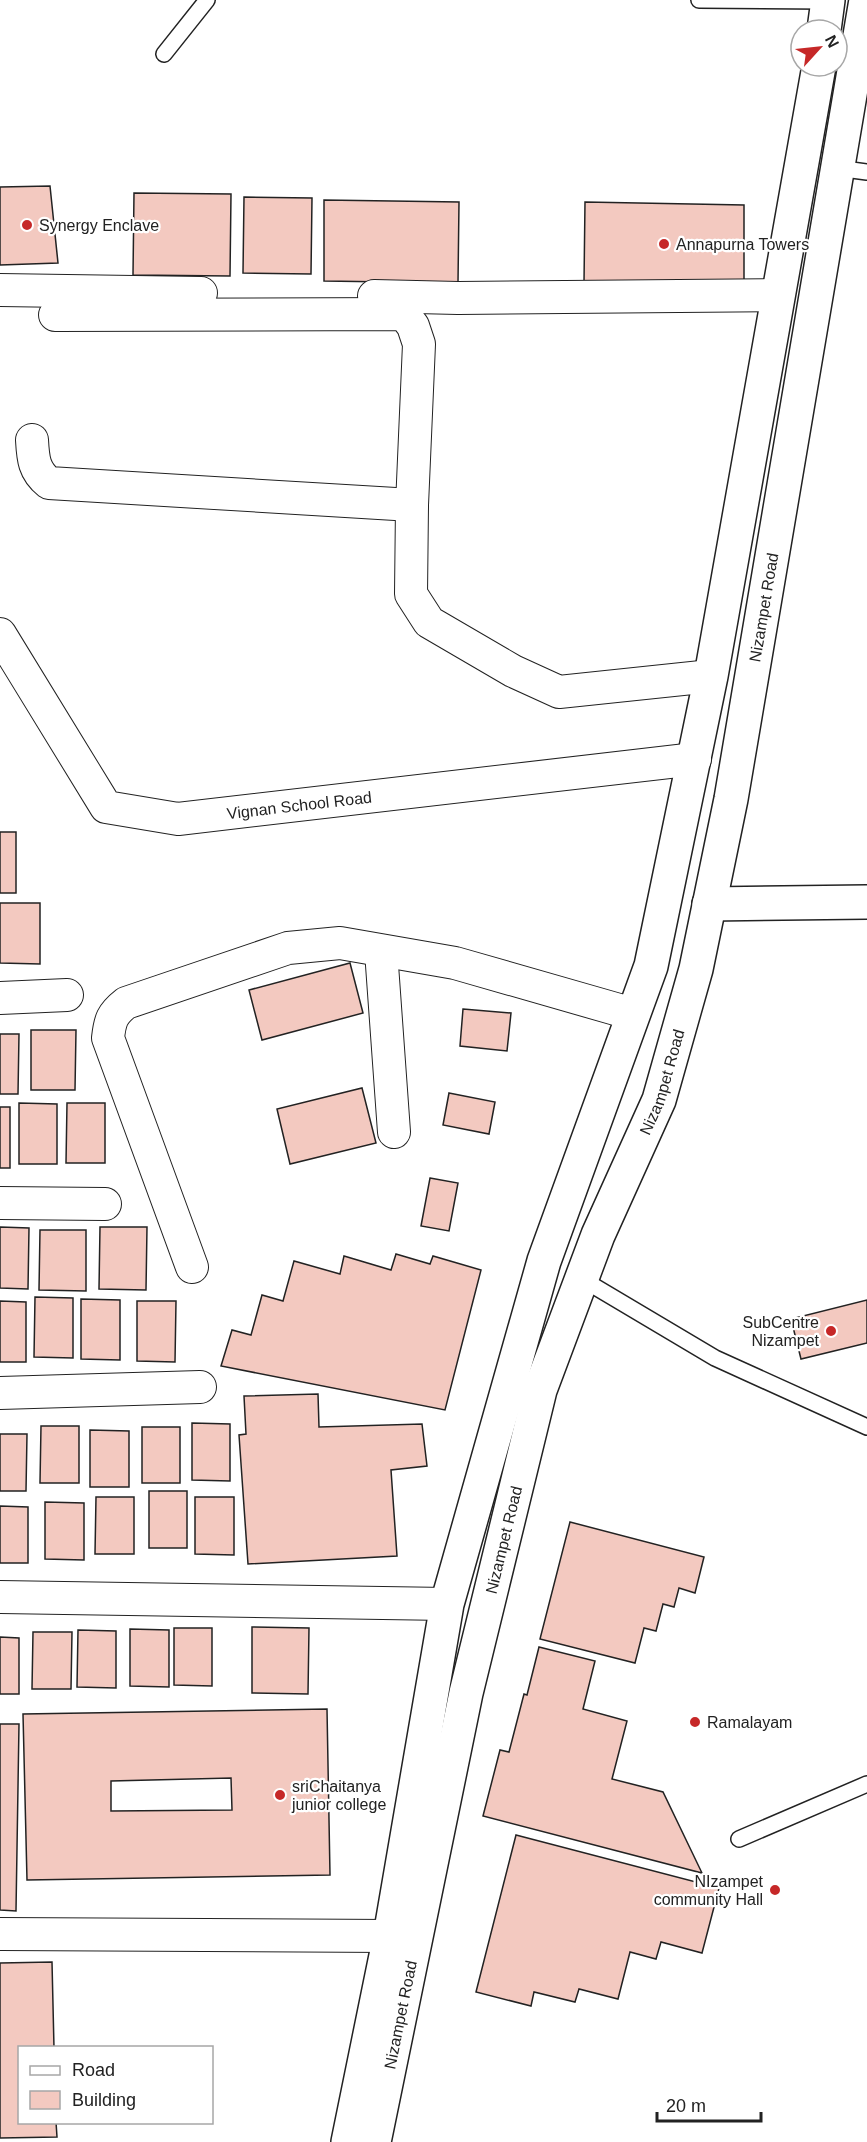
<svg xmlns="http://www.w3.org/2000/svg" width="867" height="2142" viewBox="0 0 867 2142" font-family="Helvetica,sans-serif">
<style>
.building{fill:#f3c9c0;stroke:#222;stroke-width:1.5;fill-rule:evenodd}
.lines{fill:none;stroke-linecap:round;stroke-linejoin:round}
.service-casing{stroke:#222;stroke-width:18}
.minor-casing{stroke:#222;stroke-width:34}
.tertiary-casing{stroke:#222;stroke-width:36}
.primary-casing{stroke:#222;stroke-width:36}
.service{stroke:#fff;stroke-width:15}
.minor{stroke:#fff;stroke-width:32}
.tertiary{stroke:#fff;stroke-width:33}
.primary{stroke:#fff;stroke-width:33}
.poi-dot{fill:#c62828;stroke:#fff;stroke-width:2}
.labels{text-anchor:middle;stroke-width:4.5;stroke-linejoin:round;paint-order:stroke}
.poi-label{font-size:16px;fill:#222;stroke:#fff;text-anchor:start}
.street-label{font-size:16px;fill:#222;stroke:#fff}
</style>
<rect width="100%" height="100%" fill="#fff"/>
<g class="building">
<polygon points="50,186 58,263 0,265 0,187"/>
<polygon points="134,193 231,194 230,276 133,275"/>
<polygon points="244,197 312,198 311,274 243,273"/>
<polygon points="324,200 459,202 458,283 324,281"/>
<polygon points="585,202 744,205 744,285 584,283"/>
<rect x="0" y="832" width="16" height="61"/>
<polygon points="0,903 40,903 40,964 0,963"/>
<polygon points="350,963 363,1013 262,1040 249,990"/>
<polygon points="463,1009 511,1013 507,1051 460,1046"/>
<polygon points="31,1030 76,1030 75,1090 31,1090"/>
<polygon points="0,1034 19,1034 18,1094 0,1094"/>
<polygon points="362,1088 376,1143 290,1164 277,1109"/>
<polygon points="449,1093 495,1102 489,1134 443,1125"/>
<polygon points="19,1103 57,1104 57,1164 19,1164"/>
<polygon points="67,1103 105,1103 105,1163 66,1163"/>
<rect x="0" y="1107" width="10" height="61"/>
<polygon points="430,1178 458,1183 449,1231 421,1226"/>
<polygon points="0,1227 29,1228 28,1289 0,1288"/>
<polygon points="100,1227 147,1227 146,1290 99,1289"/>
<polygon points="40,1230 86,1230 86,1291 39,1290"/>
<polygon points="396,1254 430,1264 433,1256 481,1270 445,1410 221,1366 232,1330 251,1335 262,1295 283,1301 294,1261 340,1274 344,1256 391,1270"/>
<polygon points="35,1297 73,1298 73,1358 34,1357"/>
<polygon points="81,1299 120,1300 120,1360 81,1359"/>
<polygon points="867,1300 867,1343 801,1359 791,1319"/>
<polygon points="0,1301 26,1302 26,1362 0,1362"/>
<polygon points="137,1301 176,1301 175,1362 137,1361"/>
<polygon points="318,1394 319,1427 422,1424 427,1466 391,1470 397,1556 248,1564 239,1435 246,1434 244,1396"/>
<polygon points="192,1423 230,1424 230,1481 192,1480"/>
<polygon points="41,1426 79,1426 79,1483 40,1483"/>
<rect x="142" y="1427" width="38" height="56"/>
<polygon points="90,1430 129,1431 129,1487 90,1487"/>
<polygon points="0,1434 27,1434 26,1491 0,1491"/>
<rect x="149" y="1491" width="38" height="57"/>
<polygon points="96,1497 134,1497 134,1554 95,1554"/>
<polygon points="195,1497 234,1497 234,1555 195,1554"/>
<polygon points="45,1502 84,1503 84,1560 45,1559"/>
<polygon points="0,1506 28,1507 28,1563 0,1563"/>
<polygon points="570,1522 704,1557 695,1593 679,1588 674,1607 663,1604 656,1631 644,1628 635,1663 540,1639"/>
<polygon points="252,1627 309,1628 308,1694 252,1693"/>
<polygon points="174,1628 212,1628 212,1686 174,1685"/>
<polygon points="130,1629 169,1630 169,1687 130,1686"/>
<polygon points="78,1630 116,1631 116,1688 77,1687"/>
<polygon points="33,1632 72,1632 71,1689 32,1689"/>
<polygon points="0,1637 19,1638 19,1694 0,1694"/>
<polygon points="539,1647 595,1661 583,1709 627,1721 612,1779 663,1792 702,1873 483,1816 500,1750 509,1752 524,1694 527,1695"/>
<path d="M327 1709 330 1875 27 1880 23 1714ZM231 1778 232 1810 111 1811V1781Z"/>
<polygon points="0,1724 19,1724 16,1911 0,1910"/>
<polygon points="516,1835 719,1888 702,1953 661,1942 656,1959 630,1952 618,1999 579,1989 575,2002 534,1992 531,2006 476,1992"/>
<polygon points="52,1962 54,2048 20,2048 20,2122 56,2122 57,2137 0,2138 0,1963"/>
</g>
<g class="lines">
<defs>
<g id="service">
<polyline points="699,0 828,1"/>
<polyline points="164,54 207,0"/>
<polyline points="837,168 867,172"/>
<polyline points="582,1279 715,1358 867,1427"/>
<polyline points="739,1839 867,1784"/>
</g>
<g id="minor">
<polyline points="0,290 201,293"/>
<polyline points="374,296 458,298 778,295"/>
<polyline points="55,315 404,314 413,326 419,344 412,505 411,594 429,622 513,671 559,692 711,676"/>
<path d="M32 440C33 459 34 471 49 483L412 505"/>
<path id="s1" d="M0 634 106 807 178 819 695 759"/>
<polyline points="381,951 394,1132"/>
<polyline points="0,998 67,995"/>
<polyline points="0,1203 105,1204"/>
<path d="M192 1267 108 1038C110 1020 112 1014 126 1003L288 948 340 943 455 963 633 1014"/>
<polyline points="0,1393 200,1387"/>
<polyline points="0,1597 447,1604"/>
<polyline points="0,1934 390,1936"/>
</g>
<polyline id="tertiary" points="709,904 867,902"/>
<g id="primary">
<polyline points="824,30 828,0"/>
<polyline points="348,2142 390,1936 447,1604 544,1261 651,966 711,676 819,66"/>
<path id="s2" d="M374 2142 466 1693 540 1390 598 1235 659 1100 696 969 731 799 866 0"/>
</g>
</defs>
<use href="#service" class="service-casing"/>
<use href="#minor" class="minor-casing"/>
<use href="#tertiary" class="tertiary-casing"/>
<use href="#primary" class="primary-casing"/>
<use href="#service" class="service"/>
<use href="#minor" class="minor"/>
<use href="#tertiary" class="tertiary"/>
<use href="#primary" class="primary"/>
</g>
<g class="poi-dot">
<circle cx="27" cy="225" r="6"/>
<circle cx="664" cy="244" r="6"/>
<circle cx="831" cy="1331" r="6"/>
<circle cx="695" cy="1722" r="6"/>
<circle cx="280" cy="1795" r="6"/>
<circle cx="775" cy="1890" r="6"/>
</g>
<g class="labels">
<g class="poi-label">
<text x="39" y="231">Synergy Enclave</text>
<text x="676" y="250">Annapurna Towers</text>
<text x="819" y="1328" text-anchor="end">SubCentre<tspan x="819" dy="18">Nizampet</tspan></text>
<text x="707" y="1728">Ramalayam</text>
<text x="292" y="1792">sriChaitanya<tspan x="292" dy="18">junior college</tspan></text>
<text x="763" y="1887" text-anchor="end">NIzampet<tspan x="763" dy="18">community Hall</tspan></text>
</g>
<g class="street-label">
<text dy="6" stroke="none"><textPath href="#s2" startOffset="1588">Nizampet Road</textPath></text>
<text dy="6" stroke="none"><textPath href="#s1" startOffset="398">Vignan School Road</textPath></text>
<text dy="6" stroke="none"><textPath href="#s2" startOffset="1102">Nizampet Road</textPath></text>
<text dy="6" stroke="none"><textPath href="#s2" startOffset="616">Nizampet Road</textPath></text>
<text dy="6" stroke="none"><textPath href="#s2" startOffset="130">Nizampet Road</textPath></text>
</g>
</g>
<rect x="18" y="2046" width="195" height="78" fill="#ffffff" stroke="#a7a7a7" stroke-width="1.5"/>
<rect x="30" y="2066" width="30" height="9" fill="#ffffff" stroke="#a7a7a7" stroke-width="1.5"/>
<text x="72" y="2076" font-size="18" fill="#222222">Road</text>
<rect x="30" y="2091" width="30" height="18" fill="#f3c9c0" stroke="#a7a7a7" stroke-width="1.5"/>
<text x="72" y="2106" font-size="18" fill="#222222">Building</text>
<g transform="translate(819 48) rotate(63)"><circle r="28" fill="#ffffff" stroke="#a7a7a7" stroke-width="1.5"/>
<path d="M0-4.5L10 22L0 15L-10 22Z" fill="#c62828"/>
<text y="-9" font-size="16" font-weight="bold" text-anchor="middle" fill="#222222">N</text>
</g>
<path d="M657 2112v9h104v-9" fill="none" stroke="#222222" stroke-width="3"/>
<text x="666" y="2112" font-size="18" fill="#222222" stroke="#ffffff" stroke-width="4.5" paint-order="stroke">20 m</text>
</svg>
